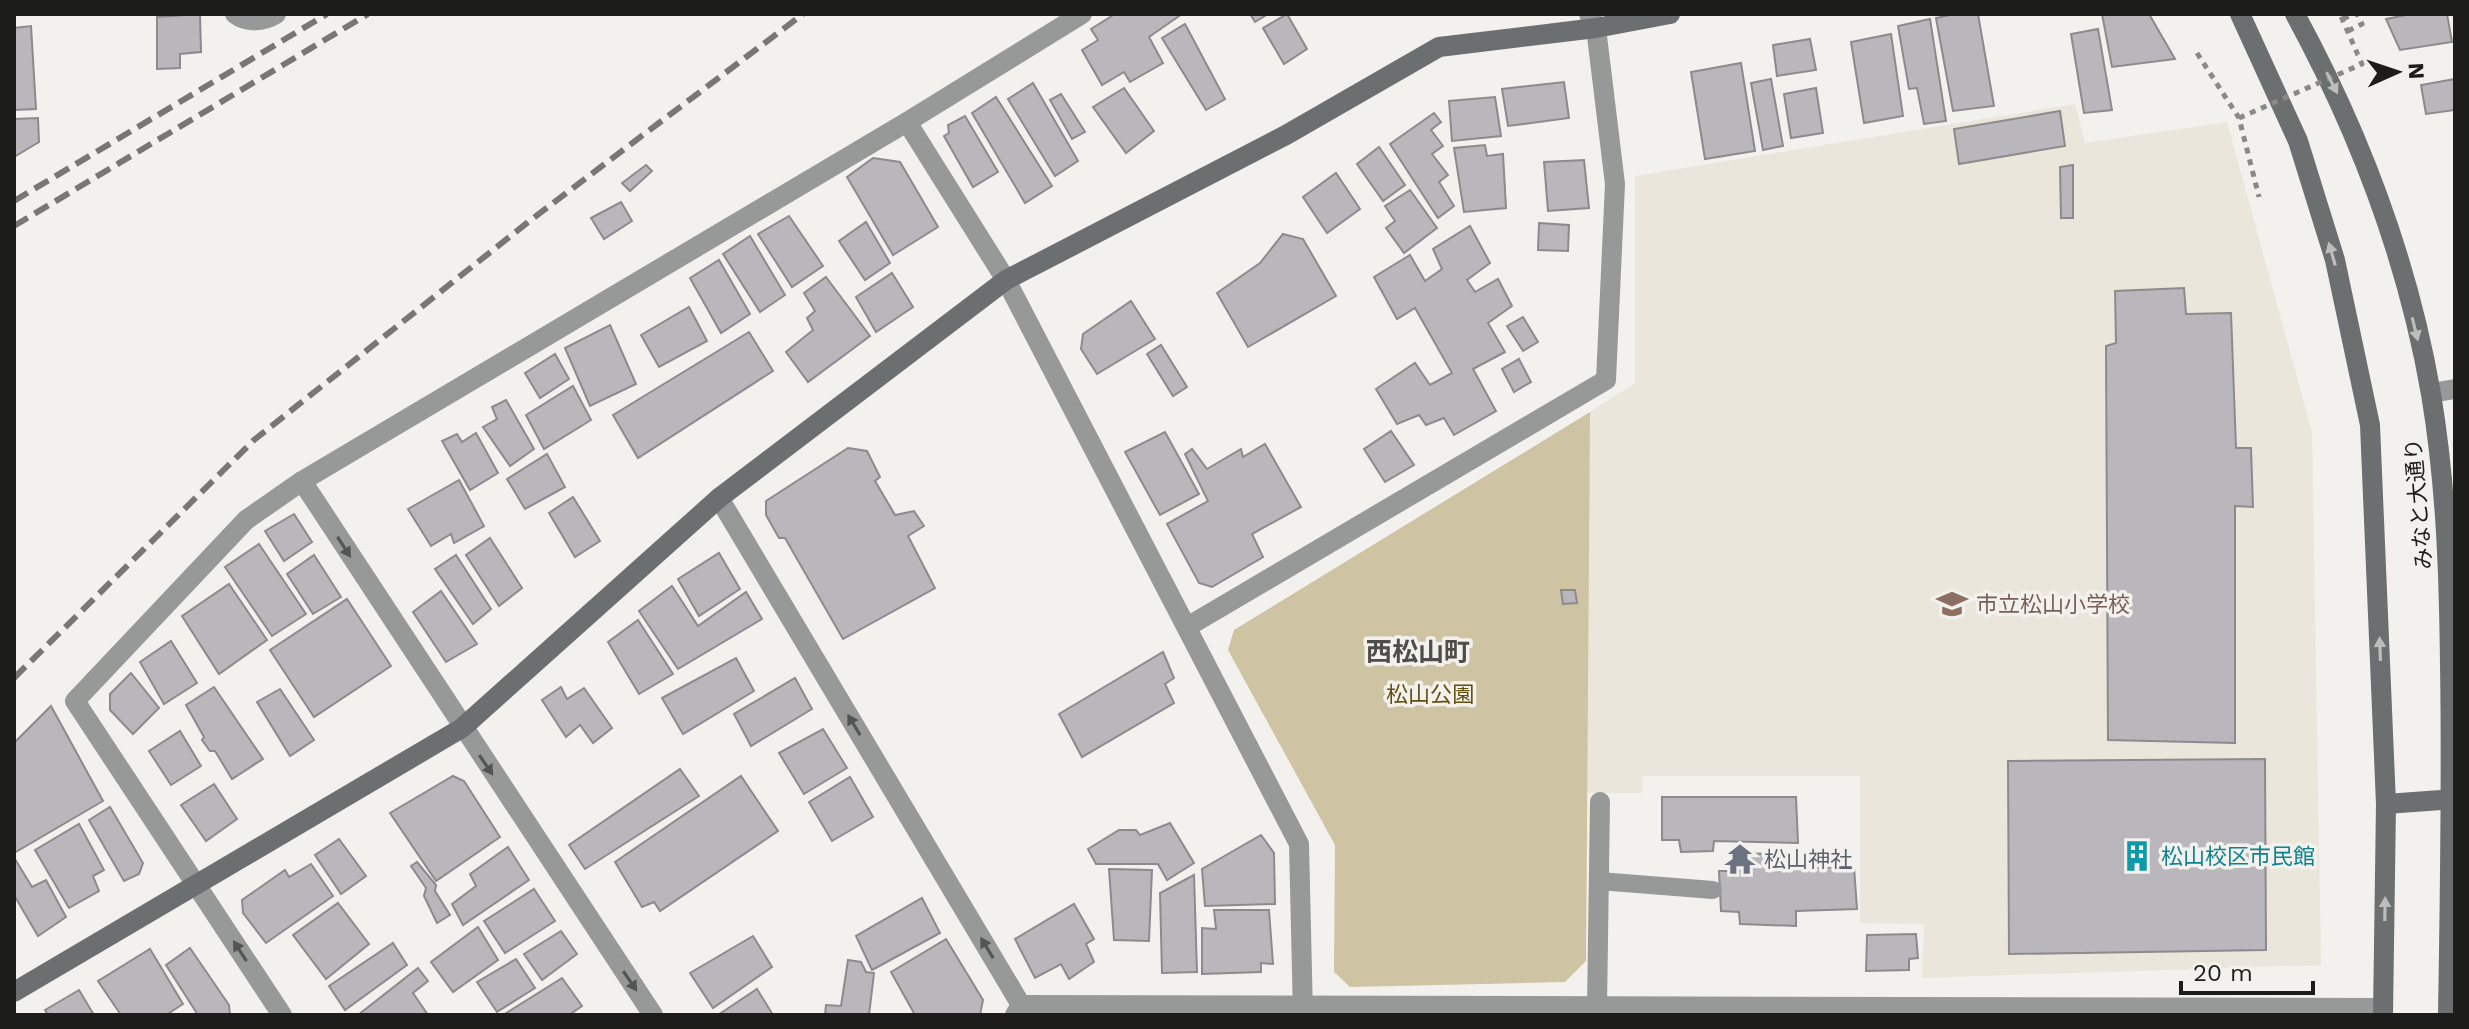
<svg xmlns="http://www.w3.org/2000/svg" width="2469" height="1029" viewBox="0 0 2469 1029" font-family="'Work Sans','Noto Sans JP',sans-serif">
<style>
.built{fill:#eae6db}
.green{fill:#cec3a2}
.building{fill:#b9b7bb;stroke:#8c8a8d;stroke-width:2}
.lines{fill:none;stroke-linecap:round;stroke-linejoin:round}
.path{stroke:#8a8986;stroke-width:5;stroke-dasharray:6 6;stroke-linecap:butt}
.lane{stroke:#979999;stroke-width:18}
.street{stroke:#979999;stroke-width:20}
.secondary{stroke:#6c6f70;stroke-width:20}
.rail{stroke:#787774;stroke-width:6;stroke-dasharray:16 8;stroke-linecap:butt}
.path-bridge{stroke:#8a8986;stroke-width:5;stroke-dasharray:6 6;stroke-linecap:butt}
.oneway{fill:#bdbdbb}
.oneway2{fill:#535453}
.labels{text-anchor:middle;stroke-width:7;stroke-linejoin:round;paint-order:stroke}
.street-label{font-size:22px;fill:#1c1c1a;stroke:#f3f1ed}
.education-label{font-size:22px;fill:#785e54;stroke:#f3f1ed;text-anchor:start}
.park-label{font-size:22px;fill:#624f0e;stroke:#f3f1ed}
.culture-label{font-size:22px;fill:#0d838f;stroke:#f3f1ed;text-anchor:start}
.worship-label{font-size:22px;fill:#5b616d;stroke:#f3f1ed;text-anchor:start}
.quarter-label{font-size:26px;font-weight:bold;fill:#4e4d49;stroke:#f3f1ed}
</style>
<rect width="100%" height="100%" fill="#f3f1ed"/>
<polygon class="built" points="2075,104 2085,143 2227,122 2312,432 2321,965 1922,978 1924,924 1860,923 1860,776 1643,776 1642,793 1585,793 1590,412 1635,383 1635,176"/>
<polygon class="green" points="1590,412 1586,961 1565,982 1350,987 1334,972 1335,845 1228,650 1234,630"/>
<g class="building">
<polygon points="200,14 201,52 180,54 180,68 157,69 157,17"/>
<polygon points="1115,14 1182,14 1149,37 1163,63 1130,82 1124,72 1102,85 1082,50 1098,40 1091,29"/>
<polygon points="1250,14 1268,14 1255,22"/>
<polygon points="1287,14 1307,49 1284,64 1263,28"/>
<polygon points="1955,14 1978,14 1994,106 1953,111 1936,18"/>
<polygon points="2102,14 2149,14 2175,59 2112,67"/>
<polygon points="2411,14 2447,14 2452,42 2400,50 2386,19"/>
<polygon points="1930,19 1946,121 1924,124 1917,88 1909,89 1898,26"/>
<polygon points="1185,24 1225,99 1206,110 1162,38"/>
<polygon points="31,26 36,109 14,110 14,28"/>
<polygon points="2098,29 2112,110 2084,113 2071,34"/>
<polygon points="1891,34 1903,116 1864,123 1851,42"/>
<polygon points="1810,39 1816,70 1777,76 1773,45"/>
<polygon points="1741,63 1755,151 1705,159 1691,72"/>
<polygon points="1771,79 1783,146 1763,150 1751,83"/>
<polygon points="2455,79 2455,110 2426,114 2421,85"/>
<polygon points="1564,82 1569,118 1508,126 1502,89"/>
<polygon points="1033,83 1078,161 1055,176 1008,99"/>
<polygon points="1124,88 1154,131 1126,153 1093,107"/>
<polygon points="1816,88 1823,133 1791,138 1784,94"/>
<polygon points="1061,94 1085,132 1072,139 1050,100"/>
<polygon points="996,97 1052,186 1025,203 972,113"/>
<polygon points="1495,97 1501,136 1452,141 1449,101"/>
<polygon points="2060,111 2065,146 1959,164 1954,129"/>
<polygon points="1434,113 1441,122 1431,130 1443,146 1432,154 1448,175 1439,182 1454,206 1438,218 1390,144"/>
<polygon points="965,116 998,172 973,187 944,136 949,133 948,125"/>
<polygon points="38,118 39,142 14,157 14,119"/>
<polygon points="1485,145 1487,156 1503,154 1506,208 1464,212 1454,148"/>
<polygon points="1379,147 1405,185 1383,201 1357,164"/>
<polygon points="873,158 900,162 938,227 893,255 847,177"/>
<polygon points="1584,160 1589,208 1548,211 1544,162"/>
<polygon points="646,165 652,171 630,191 622,183"/>
<polygon points="2073,165 2073,218 2061,218 2060,167"/>
<polygon points="1336,173 1360,209 1327,233 1303,197"/>
<polygon points="1410,190 1437,228 1404,253 1386,228 1395,221 1385,206"/>
<polygon points="621,202 632,221 604,239 591,218"/>
<polygon points="789,216 823,266 792,287 758,234"/>
<polygon points="866,222 890,263 865,280 839,241"/>
<polygon points="1539,223 1569,225 1568,251 1538,250"/>
<polygon points="1470,226 1490,263 1467,280 1475,292 1498,279 1512,306 1488,323 1505,352 1473,369 1496,411 1454,435 1444,418 1426,425 1419,415 1397,424 1376,389 1415,363 1430,385 1452,373 1415,308 1397,319 1374,277 1410,255 1425,281 1442,269 1433,249"/>
<polygon points="1283,234 1303,239 1336,296 1248,347 1217,293 1260,263"/>
<polygon points="750,236 785,295 760,312 723,254"/>
<polygon points="719,260 750,314 721,333 690,278"/>
<polygon points="892,273 913,307 876,332 856,297"/>
<polygon points="826,277 870,336 808,382 786,352 813,330 807,318 815,311 804,293"/>
<polygon points="2184,288 2186,314 2231,313 2236,448 2251,448 2253,507 2235,506 2235,743 2108,740 2106,346 2116,343 2115,291"/>
<polygon points="1131,301 1155,339 1097,374 1081,349 1083,334"/>
<polygon points="689,307 707,341 659,367 641,335"/>
<polygon points="1523,317 1538,342 1523,351 1507,326"/>
<polygon points="610,325 636,384 590,406 565,348"/>
<polygon points="749,332 773,371 638,458 613,415"/>
<polygon points="1161,345 1187,387 1173,396 1147,354"/>
<polygon points="555,354 569,379 540,398 525,373"/>
<polygon points="1519,359 1531,382 1514,392 1502,369"/>
<polygon points="573,386 591,420 544,449 526,415"/>
<polygon points="506,400 534,449 510,466 483,427 497,419 492,407"/>
<polygon points="1391,431 1414,465 1385,482 1364,449"/>
<polygon points="1165,432 1199,494 1160,515 1125,452"/>
<polygon points="476,433 498,473 470,490 442,441 457,434 462,442"/>
<polygon points="1265,444 1301,507 1252,534 1263,557 1212,587 1199,583 1167,524 1208,501 1185,454 1192,449 1207,469 1241,449 1243,457"/>
<polygon points="848,448 867,451 880,477 875,481 895,515 914,511 924,526 908,536 935,588 843,639 785,538 779,538 766,515 766,501"/>
<polygon points="547,454 565,487 525,509 507,479"/>
<polygon points="459,480 484,526 454,543 451,534 431,546 408,509"/>
<polygon points="573,497 600,541 575,557 549,513"/>
<polygon points="294,514 312,542 284,561 265,531"/>
<polygon points="490,538 522,588 499,606 466,555"/>
<polygon points="259,544 306,614 272,636 225,567"/>
<polygon points="719,553 740,589 699,616 678,579"/>
<polygon points="314,555 341,597 313,614 287,574"/>
<polygon points="456,555 491,609 473,624 435,569"/>
<polygon points="229,584 267,640 219,674 182,616"/>
<polygon points="672,586 698,626 746,592 762,619 678,669 639,611"/>
<polygon points="1561,590 1575,590 1577,603 1563,604"/>
<polygon points="441,591 477,644 446,662 413,612"/>
<polygon points="347,599 391,666 314,717 270,650"/>
<polygon points="638,620 673,674 639,694 608,642"/>
<polygon points="171,641 197,683 164,704 140,662"/>
<polygon points="1163,652 1174,678 1165,684 1174,703 1082,757 1059,714"/>
<polygon points="736,658 754,691 683,734 662,698"/>
<polygon points="131,673 159,708 133,734 110,710 110,694"/>
<polygon points="795,678 812,709 751,746 734,714"/>
<polygon points="214,687 263,759 232,779 215,751 210,751 202,740 204,737 186,705"/>
<polygon points="561,687 567,699 584,688 612,728 593,743 580,725 566,737 542,700"/>
<polygon points="280,689 314,740 290,756 257,702"/>
<polygon points="51,706 103,801 14,853 14,743"/>
<polygon points="823,729 847,768 804,794 779,753"/>
<polygon points="180,731 201,766 171,785 149,751"/>
<polygon points="2265,759 2266,950 2009,954 2008,761"/>
<polygon points="680,769 699,796 585,869 569,845"/>
<polygon points="453,776 464,781 500,837 436,881 390,813"/>
<polygon points="741,776 778,831 660,911 654,902 642,907 615,862"/>
<polygon points="850,777 873,817 832,841 809,802"/>
<polygon points="214,784 237,819 206,841 181,805"/>
<polygon points="1662,797 1796,797 1798,843 1714,841 1713,851 1681,852 1679,840 1662,840"/>
<polygon points="110,807 143,863 139,874 124,881 89,820"/>
<polygon points="1170,823 1194,863 1167,880 1158,864 1096,864 1088,849 1119,830 1136,830 1140,835"/>
<polygon points="79,824 104,870 93,876 99,891 69,908 35,850"/>
<polygon points="1261,835 1274,853 1275,904 1205,906 1202,869"/>
<polygon points="339,839 366,876 341,894 315,855"/>
<polygon points="508,847 529,880 463,925 452,904 476,886 470,874"/>
<polygon points="1799,853 1799,868 1854,867 1857,909 1796,911 1796,926 1740,924 1739,912 1721,911 1719,871 1739,871 1738,854"/>
<polygon points="15,859 32,887 46,880 66,917 38,936 14,895"/>
<polygon points="417,862 436,885 435,891 450,915 437,923 424,896 426,888 411,866"/>
<polygon points="311,864 333,896 266,943 243,913 242,900 285,870 289,877"/>
<polygon points="1109,869 1152,870 1149,941 1114,940"/>
<polygon points="1194,875 1197,972 1162,973 1160,893"/>
<polygon points="534,889 555,921 505,953 484,921"/>
<polygon points="922,898 940,933 872,970 856,936"/>
<polygon points="338,903 369,944 326,979 293,935"/>
<polygon points="1074,904 1094,939 1086,944 1094,962 1069,979 1061,964 1035,978 1015,939"/>
<polygon points="1214,910 1269,910 1273,964 1261,963 1261,972 1202,974 1202,928 1216,929"/>
<polygon points="478,927 498,960 453,992 431,962"/>
<polygon points="561,931 577,954 542,980 524,954"/>
<polygon points="1916,934 1918,958 1909,959 1909,970 1866,971 1867,935"/>
<polygon points="753,936 772,967 713,1008 690,973"/>
<polygon points="946,939 983,1000 980,1015 915,1015 891,972"/>
<polygon points="393,943 407,965 345,1010 329,986"/>
<polygon points="190,948 229,1005 230,1015 198,1015 166,965"/>
<polygon points="150,949 183,1004 166,1015 121,1015 98,981"/>
<polygon points="516,959 535,988 497,1012 477,982"/>
<polygon points="848,960 861,962 866,972 874,973 869,1015 825,1015 826,1005 841,1006"/>
<polygon points="418,968 428,981 413,993 428,1015 358,1015"/>
<polygon points="562,978 582,1006 569,1015 503,1015"/>
<polygon points="757,989 773,1015 718,1015"/>
<polygon points="79,990 94,1015 48,1015 45,1010"/>
</g>
<g class="lines">
<g class="path">
<polyline points="2345,14 2349,24"/>
<polyline points="2348,31 2362,24 2357,14"/>
<polyline points="2197,53 2239,118 2259,197"/>
</g>
<polyline class="lane" points="1599,881 1713,890"/>
<g class="street">
<path d="M235 14C247 23 263 22 276 14"/>
<polyline points="907,122 1006,280 1299,844 1303,1015"/>
<polyline points="2431,393 2455,389"/>
<polyline points="302,481 653,1015"/>
<polyline points="719,498 1021,1005 1015,1015"/>
<polyline points="1187,627 1606,380 1615,184 1596,28 1589,14"/>
<polyline points="1021,1005 2383,1008"/>
<polyline points="1597,1007 1600,802"/>
<polyline points="282,1015 75,701 246,520 302,481 907,122 1082,14"/>
</g>
<g class="secondary">
<polyline points="2240,14 2298,141 2335,260 2370,425 2386,804 2383,1015"/>
<path d="M2295 14C2359 132 2408 261 2431 394 2446 483 2449 574 2450 665 2452 782 2450 898 2448 1015"/>
<polyline points="2386,804 2455,799"/>
<polyline points="14,992 462,728 719,498 1006,280 1286,135 1439,47 1596,28 1670,14"/>
</g>
<g class="rail">
<polyline points="14,201 327,14"/>
<polyline points="14,226 368,14"/>
<polyline points="14,678 254,440 532,219 803,14"/>
</g>
<polyline class="path-bridge" points="2239,118 2362,64 2340,14"/>
</g>
<defs><path id="oneway-solid" d="M-6-.8H1V-3.2L6.5 0L1 3.2V.8H-6Z" transform="scale(2)"/></defs>
<g class="oneway">
<use href="#oneway-solid" transform="translate(2332 83) rotate(63)"/>
<use href="#oneway-solid" transform="translate(2332 254) rotate(-106)"/>
<use href="#oneway-solid" transform="translate(2415 329) rotate(76)"/>
<use href="#oneway-solid" transform="translate(2380 649) rotate(-92)"/>
<use href="#oneway-solid" transform="translate(2385 909) rotate(-89)"/>
</g>
<g class="oneway2">
<use href="#oneway-solid" transform="translate(344 547) rotate(57)"/>
<use href="#oneway-solid" transform="translate(854 725) rotate(-121)"/>
<use href="#oneway-solid" transform="translate(486 765) rotate(56)"/>
<use href="#oneway-solid" transform="translate(987 948) rotate(-121)"/>
<use href="#oneway-solid" transform="translate(240 951) rotate(-123)"/>
<use href="#oneway-solid" transform="translate(630 981) rotate(56)"/>
</g>
<defs>
<symbol id="school-bare" viewBox="-9 -9 18 18"><path d="M0-5L7-2L0 1L-7-2ZM-4 1L0 2.5L4 1V4Q0 6-4 4Z" fill="#8d6e63" stroke="#f3f1ed" stroke-width="2.5" paint-order="stroke"/></symbol>
<symbol id="building-bare" viewBox="-9 -9 18 18"><path d="M-4-6H4V6H1V3H-1V6H-4ZM-2.5-4.3h1.7v1.8h-1.7ZM.8-4.3h1.7v1.8H.8ZM-2.5-1h1.7V.8h-1.7ZM.8-1h1.7V.8H.8Z" fill="#0f9aa8" stroke="#f3f1ed" stroke-width="2.5" paint-order="stroke"/></symbol>
<symbol id="temple-bare" viewBox="-9 -9 18 18"><path d="M0-6L5-2H3V0L6.5 2.5H4V6H1.5V3h-3V6H-4V2.5H-6.5L-3 0V-2H-5Z" fill="#6b7280" stroke="#f3f1ed" stroke-width="2.5" paint-order="stroke"/></symbol>
</defs>
<g fill-rule="evenodd">
<use href="#school-bare" x="1930" y="582" width="44" height="44"/>
<use href="#building-bare" x="2115" y="834" width="44" height="44"/>
<use href="#temple-bare" x="1718" y="837" width="44" height="44"/>
</g>
<g class="labels">
<g class="street-label">
<text transform="translate(2418 504) rotate(-95)" y="8">みなと大通り</text>
</g>
<g class="education-label">
<text x="1976" y="612">市立松山小学校</text>
</g>
<g class="park-label">
<text x="1430" y="702">松山公園</text>
</g>
<g class="culture-label">
<text x="2161" y="864">松山校区市民館</text>
</g>
<g class="worship-label">
<text x="1764" y="867">松山神社</text>
</g>
<g class="quarter-label">
<text x="1418" y="661">西松山町</text>
</g>
</g>
<rect width="2469" height="1029" fill="none" stroke="#1c1c1a" stroke-width="32"/>
<g transform="translate(2397 72) rotate(87)" stroke="#f3f1ed" stroke-width="6" paint-order="stroke">
<path d="M0-6L14 30L0 20L-14 30Z" fill="#1c1c1a"/>
<text y="-12" font-size="22" font-weight="bold" text-anchor="middle" fill="#1c1c1a">N</text>
</g>
<path d="M2181 981v12h132v-12" fill="none" stroke="#1c1c1a" stroke-width="4"/>
<text x="2193" y="981" font-size="24" fill="#1c1c1a" stroke="#f3f1ed" stroke-width="6" paint-order="stroke">20 m</text>
</svg>
